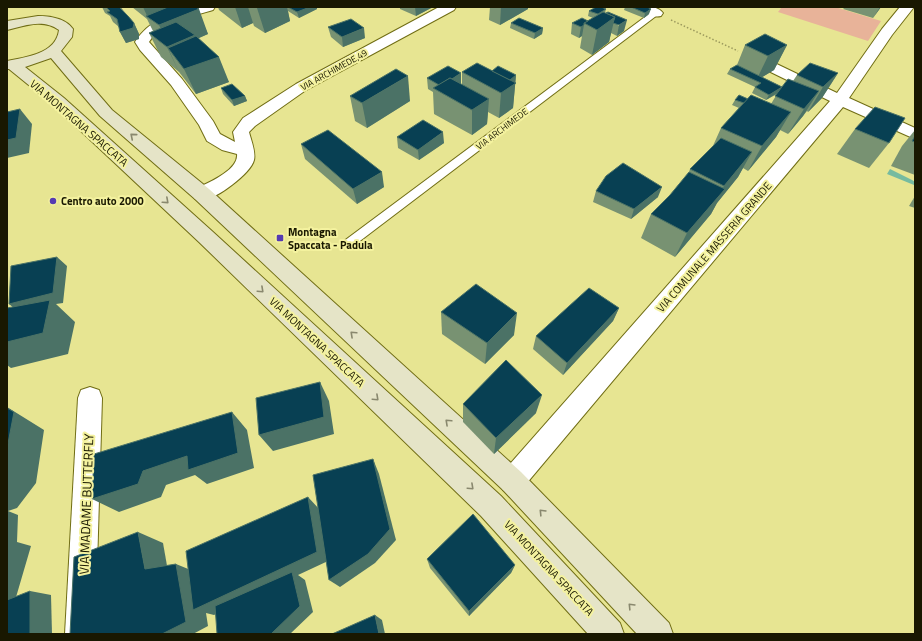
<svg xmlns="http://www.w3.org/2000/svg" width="922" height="641" viewBox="0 0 922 641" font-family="'Titillium Web',sans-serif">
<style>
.green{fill:#e8b399}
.water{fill:#76bba0}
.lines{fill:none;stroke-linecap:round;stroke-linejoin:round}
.lane-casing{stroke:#706d14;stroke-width:2}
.street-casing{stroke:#706d14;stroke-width:2}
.secondary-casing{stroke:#706d14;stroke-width:2}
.path{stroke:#9c9a5d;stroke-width:1.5;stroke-dasharray:1.5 2;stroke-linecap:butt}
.lane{fill:#fff;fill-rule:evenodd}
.street{fill:#fff;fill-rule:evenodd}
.secondary{fill:#e5e4c7;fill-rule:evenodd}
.wall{fill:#789272}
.shaded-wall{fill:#4b7266}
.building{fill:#084053;stroke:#4b7266}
.oneway{stroke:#89886e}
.poi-dot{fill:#553ab2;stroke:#f4f29f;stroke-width:1.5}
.labels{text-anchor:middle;stroke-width:4;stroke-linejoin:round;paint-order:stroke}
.far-street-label{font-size:9px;fill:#191801;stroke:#f4f29f}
.street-label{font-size:11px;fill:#191801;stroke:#f4f29f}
.poi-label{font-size:11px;font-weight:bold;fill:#191801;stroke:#f4f29f;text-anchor:start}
.near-street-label{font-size:13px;fill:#191801;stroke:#f4f29f}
</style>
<rect width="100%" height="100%" fill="#e7e592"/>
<polygon class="green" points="782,7 835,7 881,21 868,41 778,12"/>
<polygon class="water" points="890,169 912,180 915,182 914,185 887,174"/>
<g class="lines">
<defs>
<polygon id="lane" points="653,11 656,11 660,13 352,247 344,247 343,244 344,241"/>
<g id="street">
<path d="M194 7H215L213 10C191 17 162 21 149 42L182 79 213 121 220 134 235 142 233 132 243 118 296 84 439 7H456L454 10 306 90 255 126 249 132C251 140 256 152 254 160 251 173 215 201 201 200 199 200 197 199 195 199L193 194 195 189C208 183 239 170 237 154L222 150 207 141 199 125 171 85 140 50 135 42C149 20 170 14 194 7Z"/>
<path d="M635 7C645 7 657 5 663 13L661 16C653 18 640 13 635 7Z"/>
<polygon points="900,7 914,7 892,35 849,98 915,128 915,139 843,107 521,490 512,494 503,490 499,481 503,472 830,101 748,61 746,58 748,55 753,54 758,55 837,93 882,29"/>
<polygon points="90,387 99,390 102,398 95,634 65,634 78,398 81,390"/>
</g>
<path id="secondary" d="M38 16C50 16 65 18 73 29L72 37 61 51 112 110 209 189 521 472 669 623 673 634H637L503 490 195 199 100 116 51 58 25 67 64 98 213 232 501 496 620 623 624 634H588L481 516 199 242 52 104 9 69H7V61C26 57 56 54 59 30 43 18 24 26 7 30V21Z"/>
</defs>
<use href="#lane" class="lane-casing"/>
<use href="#street" class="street-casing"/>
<use href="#secondary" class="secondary-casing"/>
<polyline class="path" points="671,20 738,51"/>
<use href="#lane" class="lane"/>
<use href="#street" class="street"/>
<use href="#secondary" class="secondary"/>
</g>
<g class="wall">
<polygon points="102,7 121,7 123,10 134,23 139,34 139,39 126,43 120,32 119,27 113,22 110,16 105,13"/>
<polygon points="132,7 196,7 208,34 198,38 229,82 196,94 179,72 161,57 149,33 153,31 147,19"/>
<polygon points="218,7 317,7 317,9 299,18 288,11 290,21 265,33 254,26 253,23 242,28 219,10"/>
<polygon points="400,7 433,7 416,16 400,9"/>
<polygon points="490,7 528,7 528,9 500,25 489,20"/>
<polygon points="625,7 647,7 649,14 644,18 624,10"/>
<polygon points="845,7 885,7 884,8 881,7 873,18 843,9"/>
<polygon points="606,9 605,13 624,31 617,36 611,33 609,42 592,55 580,48 582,36 579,38 571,34 572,23 588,21 593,18 588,16 589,11"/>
<polygon points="511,23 543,28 542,34 534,39 510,28"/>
<polygon points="328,27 365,38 343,47 331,37"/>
<polygon points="745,45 787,45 774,70 762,77 782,87 793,81 797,75 838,73 822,98 808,112 807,111 803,116 788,134 780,130 776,137 748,171 743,168 738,177 717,203 711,214 675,257 641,238 651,214 670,195 689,172 690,169 712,148 721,128 739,108 732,105 735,100 748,99 771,104 777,94 766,100 752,93 755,87 727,74 730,69 737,65"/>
<polygon points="492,71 516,75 513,108 499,118 488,112 487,124 472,135 434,114 433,92 428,89 427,78 461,84 462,85 462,72"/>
<polygon points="221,88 245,96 247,101 234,106 223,94"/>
<polygon points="350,96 410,101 367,128 355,121"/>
<polygon points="855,129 889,143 869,168 837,154"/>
<polygon points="915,130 915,175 891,166 902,146"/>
<polygon points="397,137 444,143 419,160 398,148"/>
<polygon points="301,144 384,187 357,204 305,159"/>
<polygon points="596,191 658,197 631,219 593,202"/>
<polygon points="915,196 915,208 909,206"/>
<polygon points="619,308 613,321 563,375 533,349 536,336"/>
<polygon points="441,312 514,335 485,364 442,334"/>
<polygon points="463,404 536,413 494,454 463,422"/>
<polygon points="427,559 515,565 511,573 469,616 430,568"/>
</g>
<g class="shaded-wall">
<polygon points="143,7 186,7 148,18"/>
<polygon points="235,7 248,7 253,23 242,28"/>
<polygon points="260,7 287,7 290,21 265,33 257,8"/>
<polygon points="310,7 317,7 317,9 299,18 297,12"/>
<polygon points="415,7 433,7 416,16"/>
<polygon points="501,7 528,7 528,9 500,25"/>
<polygon points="880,7 881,7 873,18"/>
<polygon points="199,9 208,34 197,39 219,57 229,82 196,94 184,69 168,48 179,72 167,47 169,47 159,25"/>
<polygon points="651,9 649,14 644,18 645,13"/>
<polygon points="615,17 609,42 592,55 597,30"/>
<polygon points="627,20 624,31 617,36 619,25"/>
<polygon points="134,23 139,34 139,39 126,43 120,32"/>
<polygon points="584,25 582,36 579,38 581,27"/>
<polygon points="364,28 365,38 343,47 342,37"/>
<polygon points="543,28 542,34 534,39 535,33"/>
<polygon points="787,45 774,70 756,81 768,56"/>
<polygon points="461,73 461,84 444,95 441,86"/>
<polygon points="838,73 822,98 808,112 823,87"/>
<polygon points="516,75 513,108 499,118 501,93 501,86"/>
<polygon points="408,76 410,101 367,128 362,103"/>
<polygon points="782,87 779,92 766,100 769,95"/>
<polygon points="819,91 803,116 788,134 804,109"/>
<polygon points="245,96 247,101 234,106 232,100"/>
<polygon points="489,99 487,124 472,135 472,110"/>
<polygon points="20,109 32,124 29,153 7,158 7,140"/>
<polygon points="791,112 776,137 748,171 762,146"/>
<polygon points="443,132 444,143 419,160 418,150"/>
<polygon points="752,152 738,177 717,203 711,214 675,257 687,233 719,196 724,186"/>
<polygon points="382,172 384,187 357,204 353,189"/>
<polygon points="662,187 658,197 631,219 634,209"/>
<polygon points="57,257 67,266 63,303 56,304 75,322 68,354 11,368 7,365 7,342 20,313 9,304"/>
<polygon points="619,308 613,321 563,375 567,363"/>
<polygon points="517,313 514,335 485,364 487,343"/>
<polygon points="320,382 329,401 334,434 273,451 259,435"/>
<polygon points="542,395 536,413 494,454 496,438"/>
<polygon points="7,407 44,430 36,483 17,508 8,511 18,515 17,542 31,546 14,604 7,606"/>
<polygon points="232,412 247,430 254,468 207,484 195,475 166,485 161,497 119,512 92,499 143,471"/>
<polygon points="373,459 379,474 396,540 375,563 340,587 329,580"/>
<polygon points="308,497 320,510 328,561 298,575 305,580 313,612 290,634 271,634 293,577 214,615 206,613 208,626 193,634 162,634 176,564 198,573"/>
<polygon points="138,532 163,543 169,577 145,569"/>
<polygon points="515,565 511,573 469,616 469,611"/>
<polygon points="30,591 51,595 52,634 30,634"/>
<polygon points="375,615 382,620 385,634 379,634"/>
</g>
<g class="building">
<polygon points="106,7 119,7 128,16 134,23 133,28 120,32 117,19 107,12 110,11"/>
<polygon points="168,7 196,7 199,9 159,25 146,16"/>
<polygon points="288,7 310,7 297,12"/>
<polygon points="596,7 601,7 606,9 598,14 589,11"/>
<polygon points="631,7 647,7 651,9 645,13"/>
<polygon points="603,12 615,17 597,30 584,23"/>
<polygon points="608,12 627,20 619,25 613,23 615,17 606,13"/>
<polygon points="519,18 543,28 535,33 511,23"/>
<polygon points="582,18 588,21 584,23 584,25 581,27 572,23"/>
<polygon points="351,19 364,28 342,37 328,27"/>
<polygon points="176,22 195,35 167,47 149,33"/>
<polygon points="765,34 787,45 768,56 745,45"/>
<polygon points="196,36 219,57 184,69 168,48"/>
<polygon points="477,63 516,83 501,93 462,72"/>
<polygon points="810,63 838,73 823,87 797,75"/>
<polygon points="737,65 782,87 769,95 755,87 761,83 730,69"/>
<polygon points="448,66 461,73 452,79 450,78 439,85 427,78"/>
<polygon points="498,66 516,75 510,80 492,71"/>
<polygon points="396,69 408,76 362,103 350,96"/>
<polygon points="450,78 489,99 472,110 433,88"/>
<polygon points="788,79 819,91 804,109 775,96"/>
<polygon points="232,84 245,96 232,100 221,88"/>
<polygon points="739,95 748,99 744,103 735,100"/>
<polygon points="751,95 791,112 762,146 721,128"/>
<polygon points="875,107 905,118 889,143 855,129"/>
<polygon points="20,109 16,138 7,140 7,112"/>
<polygon points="423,120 443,132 418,150 397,137"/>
<polygon points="328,130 382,172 353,189 301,144"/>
<polygon points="915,136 915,142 912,141"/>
<polygon points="721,138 752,152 724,186 690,169"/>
<polygon points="623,163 662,187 634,209 596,191 606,176"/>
<polygon points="689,172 725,189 687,233 651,214 670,195"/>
<polygon points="57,257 53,293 9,304 11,266"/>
<polygon points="476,284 517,313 487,343 441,312"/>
<polygon points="589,288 619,308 567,363 536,336"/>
<polygon points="50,300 43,333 7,342 7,308"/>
<polygon points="506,360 542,395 496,438 463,404"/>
<polygon points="320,382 324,417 259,435 256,398"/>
<polygon points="7,408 14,412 7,449"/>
<polygon points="232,412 238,453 188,470 187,456 143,471 138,484 92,499 94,454"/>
<polygon points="373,459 390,529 368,554 329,580 313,475"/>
<polygon points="308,497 317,552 193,610 186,551"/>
<polygon points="473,514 515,565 469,611 427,559"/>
<polygon points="138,532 145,569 176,564 186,622 162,634 70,634 74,557"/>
<polygon points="292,572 300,606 271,634 217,634 215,606"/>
<polygon points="30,591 30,634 7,634 7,600"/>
<polygon points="375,615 379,634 332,634"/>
</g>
<defs><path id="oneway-chevron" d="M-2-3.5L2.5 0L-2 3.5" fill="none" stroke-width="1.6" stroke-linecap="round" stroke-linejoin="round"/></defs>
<g class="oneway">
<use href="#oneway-chevron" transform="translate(133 136) rotate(-140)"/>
<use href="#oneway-chevron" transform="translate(166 201) rotate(42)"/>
<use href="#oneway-chevron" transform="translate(261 290) rotate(43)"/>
<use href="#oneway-chevron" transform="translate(353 334) rotate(-137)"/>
<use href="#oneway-chevron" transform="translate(376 398) rotate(43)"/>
<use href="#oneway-chevron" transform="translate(448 422) rotate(-137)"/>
<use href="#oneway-chevron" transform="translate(471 487) rotate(43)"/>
<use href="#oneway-chevron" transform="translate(542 512) rotate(-134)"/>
<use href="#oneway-chevron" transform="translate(631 606) rotate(-134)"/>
</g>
<g class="poi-dot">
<circle cx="53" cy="201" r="4"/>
<rect x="276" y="234" width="8" height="8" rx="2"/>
</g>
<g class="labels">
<g class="far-street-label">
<text transform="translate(334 70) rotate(-29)" y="3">VIA ARCHIMEDE,49</text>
<text transform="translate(502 129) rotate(-37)" y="3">VIA ARCHIMEDE</text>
</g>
<g class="street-label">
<text transform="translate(79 123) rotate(41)" y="4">VIA MONTAGNA SPACCATA</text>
<text transform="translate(714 247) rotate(-49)" y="4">VIA COMUNALE MASSERIA GRANDE</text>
<text transform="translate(317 342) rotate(43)" y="4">VIA MONTAGNA SPACCATA</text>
<text transform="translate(549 568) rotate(47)" y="4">VIA MONTAGNA SPACCATA</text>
</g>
<g class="poi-label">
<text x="61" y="205">Centro auto 2000</text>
<text x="288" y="236">Montagna<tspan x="288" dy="13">Spaccata - Padula</tspan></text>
</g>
<g class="near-street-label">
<text transform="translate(86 504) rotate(-88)" y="5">VIA MADAME BUTTERFLY</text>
</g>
</g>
<rect width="922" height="641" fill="none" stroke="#191801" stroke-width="16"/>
</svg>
